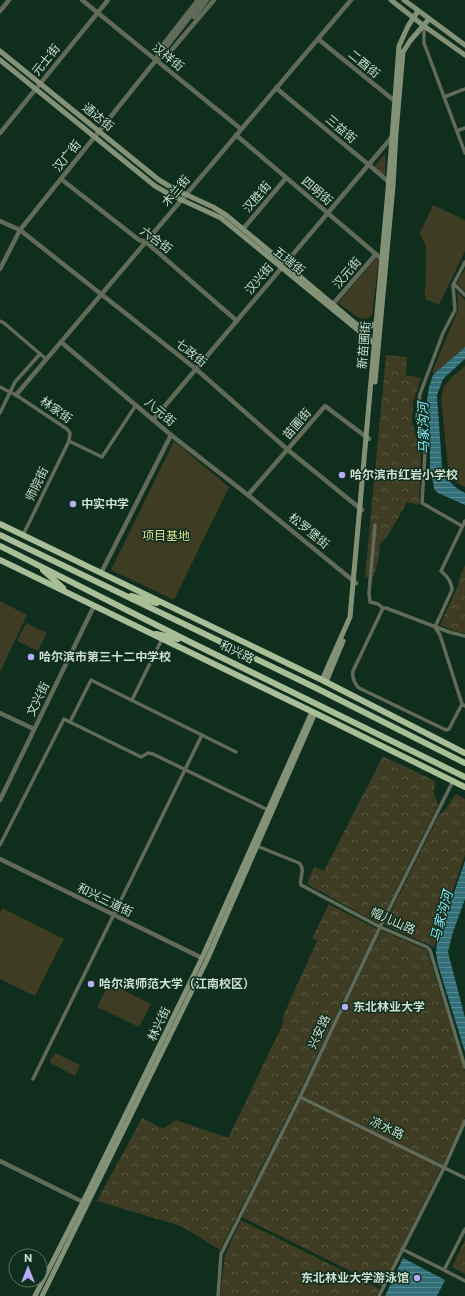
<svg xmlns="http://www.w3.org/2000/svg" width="465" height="1296" viewBox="0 0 465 1296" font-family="Commissioner,'Noto Sans SC',sans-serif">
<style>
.forest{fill:url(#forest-crowns)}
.green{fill:#3e3c23}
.water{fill:url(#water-rules)}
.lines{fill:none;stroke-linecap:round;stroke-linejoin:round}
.minor{stroke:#626b5a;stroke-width:3.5}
.tertiary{stroke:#626b5a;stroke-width:4.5}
.secondary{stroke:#839276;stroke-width:5}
.trunk{stroke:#a8be96;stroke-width:6}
.poi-dot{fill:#b7abf8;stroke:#0f2e1d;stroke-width:1.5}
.labels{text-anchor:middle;stroke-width:3;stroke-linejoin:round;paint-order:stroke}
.street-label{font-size:12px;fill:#cdded3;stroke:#0f2e1d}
.poi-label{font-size:12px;font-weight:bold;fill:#cdded3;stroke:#0f2e1d;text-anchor:start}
.park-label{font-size:12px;fill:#e3dd93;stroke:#0f2e1d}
.water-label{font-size:13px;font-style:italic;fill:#8cecfe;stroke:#0f2e1d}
</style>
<defs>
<pattern id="forest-crowns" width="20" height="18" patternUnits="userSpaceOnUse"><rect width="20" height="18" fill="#3e3c23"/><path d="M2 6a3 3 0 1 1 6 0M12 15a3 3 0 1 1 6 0" fill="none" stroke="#595842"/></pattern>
<pattern id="water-rules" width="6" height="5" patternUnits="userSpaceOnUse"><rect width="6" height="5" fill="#326f79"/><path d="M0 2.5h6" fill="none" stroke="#588a91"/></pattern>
</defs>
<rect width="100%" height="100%" fill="#0f2e1d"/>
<g class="forest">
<polygon points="386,355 407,357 406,375 421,378 413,403 412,422 421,454 419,505 407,502 387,537 380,543 379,557 374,576 365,577"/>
<polygon points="465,565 465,633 455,631 440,625 458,586 460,576"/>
<polygon points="383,756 435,781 434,793 438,805 379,924 307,884 314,867 324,871"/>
<polygon points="456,794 465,799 465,855 434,947 384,925 439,815 444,811"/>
<polygon points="329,904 377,929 298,1095 220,1250 181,1226 97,1201 142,1118 163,1129 176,1120 228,1138 282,1026 284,1014 317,941 312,938"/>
<polygon points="381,930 427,950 465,1072 465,1117 443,1165 302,1096"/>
<polygon points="300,1099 441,1168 382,1287 242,1217"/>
<polygon points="241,1220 380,1289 376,1296 220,1296 225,1255"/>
<polygon points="465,1240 465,1274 452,1267"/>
</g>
<g class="green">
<polygon points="386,153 385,177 374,167"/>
<polygon points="433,205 465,220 465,251 439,305 425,299 426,246 420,233"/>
<polygon points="376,258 379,261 372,315 367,319 359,318 338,303"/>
<polygon points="465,269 465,291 457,283"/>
<polygon points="457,292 465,300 465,347 433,375 433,370 458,310"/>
<polygon points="465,366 465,487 456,482 448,467 441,399 444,386 453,376"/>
<polygon points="174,441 229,487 174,600 111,570"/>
<polygon points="0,601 27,615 0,672"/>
<polygon points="26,623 47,633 38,651 17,641"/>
<polygon points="2,908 64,939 35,996 0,979 0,913"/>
<polygon points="109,983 151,1004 139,1027 97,1007"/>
<polygon points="55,1053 80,1065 75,1076 49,1062"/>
</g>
<g class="water">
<path d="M465 347V359L443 379 437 395 442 467C447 480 453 487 465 493V505L438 493 434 489 433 481 430 476V447L427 400 429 387 433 375Z"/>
<polygon points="465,861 465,899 453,932 448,952 465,1018 465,1052 438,965 436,953 437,942"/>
<polygon points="403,1258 445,1280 437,1296 385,1296"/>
</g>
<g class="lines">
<g class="minor">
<polyline points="424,26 424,43 465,153"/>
<polyline points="444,97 465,89"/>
<polyline points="457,131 465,128"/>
<polyline points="454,284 465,295"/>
<polyline points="0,321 4,323 46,359"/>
<polyline points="0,387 16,395 67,429 70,433 69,441 102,457 136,405"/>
<polyline points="0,413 15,382 40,354"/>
<path d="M465 521 441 571C447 576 452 582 452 590L435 627 440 635 462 704 465 706"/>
<polyline points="375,525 369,593 370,602 378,604 383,608"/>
<polyline points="462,526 422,503 425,453 417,417 420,394 443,333 455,310 453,285 465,262"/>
<polyline points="23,535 69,441"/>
<polyline points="132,700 162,639"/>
<path d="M462 704 449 729 446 730 359 688C354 683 352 678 353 671L383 608H386L449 632 465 636"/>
<polyline points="70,722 141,757 148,753 153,754 268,810"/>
<polyline points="0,845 64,719 70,722 91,680 236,752"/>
<path d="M257 846 299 863C306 869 299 878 301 885L380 927 427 947 430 950 465 1067"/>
<polyline points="33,1079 202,735"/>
<polyline points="300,1097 465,1178"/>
<polyline points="465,1229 444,1270 465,1281"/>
<polyline points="402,1249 444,1270"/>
<polyline points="218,1296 221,1254 300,1097 380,927 453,781"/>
<polyline points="379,1296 444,1168 465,1121"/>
</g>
<g class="tertiary">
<polyline points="82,0 241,129"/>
<polyline points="0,11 9,0"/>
<polyline points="194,17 207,0"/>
<polyline points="318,39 396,102"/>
<polyline points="157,59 159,50 198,0"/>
<polyline points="158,59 169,53 214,0"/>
<polyline points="276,88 369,165 390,183"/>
<polyline points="0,133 108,0"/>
<polyline points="236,135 384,261"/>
<polyline points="61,179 139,240 146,242 237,321"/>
<polyline points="0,221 20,230 196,369 288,450 362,510"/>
<polyline points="243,229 286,178"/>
<polyline points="0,269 20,230 156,60 203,0"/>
<polyline points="333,304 376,254"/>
<polyline points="61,342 171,435 248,495 356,583"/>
<polyline points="16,395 351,0"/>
<polyline points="153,420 392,137"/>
<polyline points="248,495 325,406 369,439"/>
<polyline points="101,573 171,435"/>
<polyline points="0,713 34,729"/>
<polyline points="0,800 94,606"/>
<polyline points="0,859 202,958"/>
<polyline points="0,1161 83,1202"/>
</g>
<g class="secondary">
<polyline points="391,0 424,26 465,55"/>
<polyline points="404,0 465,45"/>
<path d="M0 51 159 180 174 189 213 207 226 215 285 264 356 324C363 327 369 329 376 323"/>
<polyline points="0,60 155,186 169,194 221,218 375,344"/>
<polyline points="375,382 393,186 396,133 403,52 410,41 429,19"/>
<polyline points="322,680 350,617 388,190 399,46 408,26 418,11"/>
<polyline points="326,682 343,641"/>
<polyline points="35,1296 83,1202 202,958 312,712"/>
<polyline points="42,1296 207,960 315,713"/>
</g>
<g class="trunk">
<polyline points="0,524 322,680 465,753"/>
<polyline points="0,535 316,688 465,763"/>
<polyline points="0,546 188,641 465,777"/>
<polyline points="0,560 315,713 465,787"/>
<polyline points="43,570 63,588"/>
<polyline points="131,596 157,603"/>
<polyline points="156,634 178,639"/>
</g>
</g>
<g class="poi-dot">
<circle cx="342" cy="475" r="4"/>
<circle cx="73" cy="504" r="4"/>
<circle cx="31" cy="657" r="4"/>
<circle cx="91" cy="984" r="4"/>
<circle cx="345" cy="1007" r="4"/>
<circle cx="417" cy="1278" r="4"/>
</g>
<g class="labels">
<g class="street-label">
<text transform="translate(168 57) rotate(39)" y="4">汉祥街</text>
<text transform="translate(46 60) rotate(-51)" y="4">元士街</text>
<text transform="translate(364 64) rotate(39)" y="4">二酉街</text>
<text transform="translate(98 117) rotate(39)" y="4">通达街</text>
<text transform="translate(341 129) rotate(40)" y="4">三益街</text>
<text transform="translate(67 156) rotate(-51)" y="4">汉广街</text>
<text transform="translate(176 191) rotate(-50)" y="4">木兰街</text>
<text transform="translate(317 191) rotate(40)" y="4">四明街</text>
<text transform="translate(257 197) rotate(-50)" y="4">汉胜街</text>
<text transform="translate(156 240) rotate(36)" y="4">六合街</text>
<text transform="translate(289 261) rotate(39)" y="4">五瑞街</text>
<text transform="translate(347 273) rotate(-50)" y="4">汉元街</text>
<text transform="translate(259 279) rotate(-50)" y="4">汉兴街</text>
<text transform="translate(364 345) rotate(-85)" y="4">新苗圃街</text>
<text transform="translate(191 353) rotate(39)" y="4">七政街</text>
<text transform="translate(56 410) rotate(35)" y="4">林家街</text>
<text transform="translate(160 412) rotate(40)" y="4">八元街</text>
<text transform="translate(297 424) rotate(-50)" y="4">苗圃街</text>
<text transform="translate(37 484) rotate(-64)" y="4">师院街</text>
<text transform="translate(309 531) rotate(39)" y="4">松罗堡街</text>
<text transform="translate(237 652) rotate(26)" y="4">和兴路</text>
<text transform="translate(38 699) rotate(-64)" y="4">文兴街</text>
<text transform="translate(105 900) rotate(26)" y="4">和兴三道街</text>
<text transform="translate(393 921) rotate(24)" y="4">帽儿山路</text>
<text transform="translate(159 1024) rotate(-64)" y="4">林兴街</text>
<text transform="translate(319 1032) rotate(-65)" y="4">兴安路</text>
<text transform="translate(387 1128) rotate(26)" y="4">凉水路</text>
</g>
<g class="poi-label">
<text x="350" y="479">哈尔滨市红岩小学校</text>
<text x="81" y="508">中实中学</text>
<text x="39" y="661">哈尔滨市第三十二中学校</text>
<text x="99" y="988">哈尔滨师范大学（江南校区）</text>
<text x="353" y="1011">东北林业大学</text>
<text x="409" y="1282" text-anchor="end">东北林业大学游泳馆</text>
</g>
<g class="park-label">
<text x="166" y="540">项目基地</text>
</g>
<g class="water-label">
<text transform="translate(423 428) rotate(-91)" y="5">马家沟河</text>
<text transform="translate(441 916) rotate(-75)" y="5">马家沟河</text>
</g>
</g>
<g transform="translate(28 1268)"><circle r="19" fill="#0f2e1d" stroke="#5b7466"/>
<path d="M0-3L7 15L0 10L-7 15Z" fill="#b7abf8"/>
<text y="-6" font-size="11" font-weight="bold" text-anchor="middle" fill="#cdded3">N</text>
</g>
</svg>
